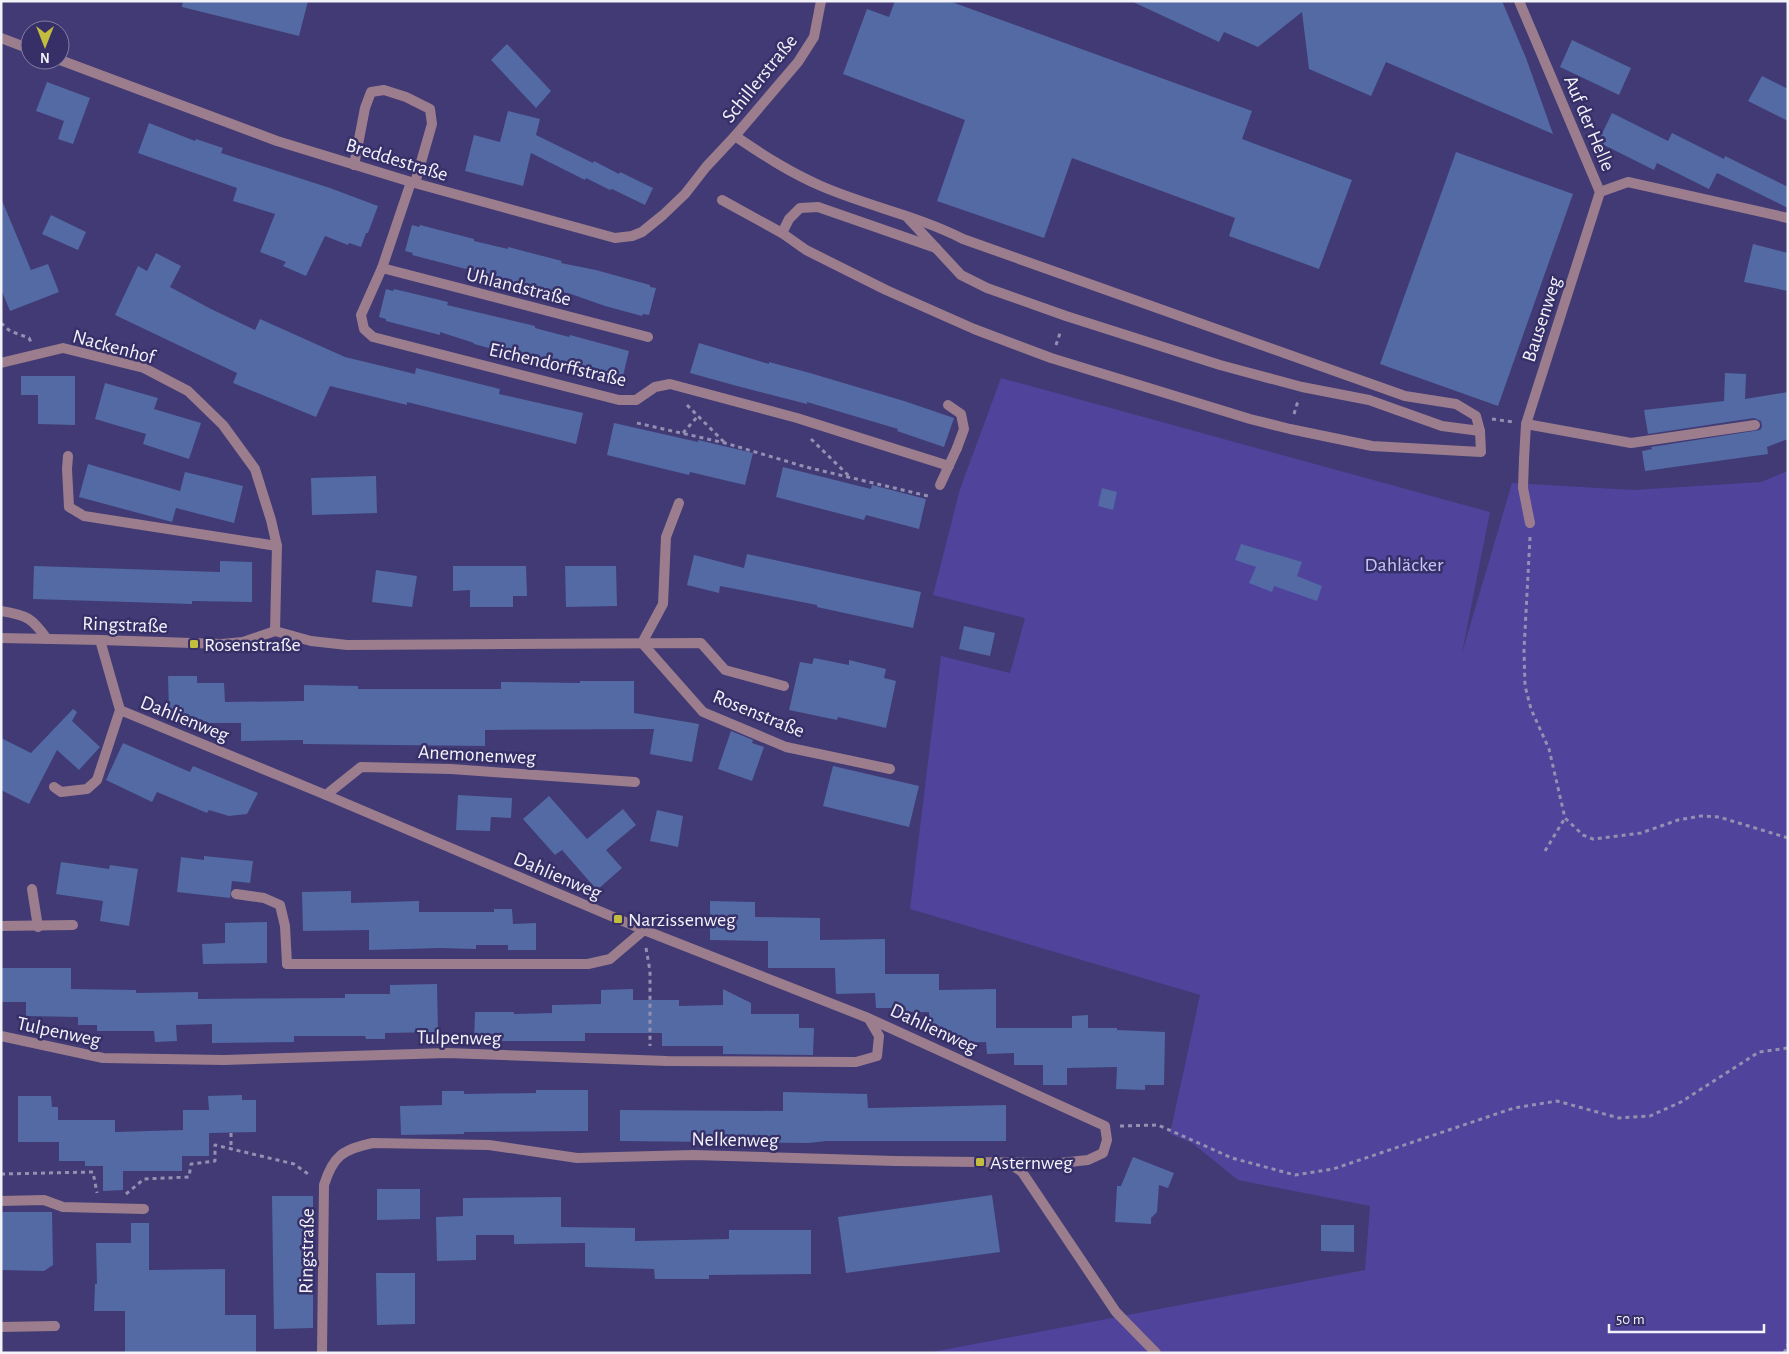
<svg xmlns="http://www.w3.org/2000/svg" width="1789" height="1354" viewBox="0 0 1789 1354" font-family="'Alegreya Sans',sans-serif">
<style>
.green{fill:#50439b}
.building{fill:#536aa4}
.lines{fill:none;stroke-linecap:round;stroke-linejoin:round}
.path{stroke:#9490b2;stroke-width:3;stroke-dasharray:4 4;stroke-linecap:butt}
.service{stroke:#9b7d8d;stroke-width:10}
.minor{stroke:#9b7d8d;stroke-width:10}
.poi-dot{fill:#c3bd3e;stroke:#373068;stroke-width:2}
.labels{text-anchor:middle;stroke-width:5;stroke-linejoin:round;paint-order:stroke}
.street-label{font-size:20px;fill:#f2f2f9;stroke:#373068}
.park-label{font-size:20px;fill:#c7c6f9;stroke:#373068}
.poi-label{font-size:20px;fill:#f2f2f9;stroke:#373068;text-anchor:start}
</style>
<rect width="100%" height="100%" fill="#413a74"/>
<polygon class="green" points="1001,378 1490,512 1462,653 1512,483 1633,490 1761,482 1788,471 1788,1353 927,1353 1365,1270 1370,1206 1238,1180 1192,1143 1170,1134 1200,995 910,909 941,656 1010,673 1025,618 933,595 960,489"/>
<g class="building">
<polygon points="183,1 308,1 299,36 182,7"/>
<polygon points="895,1 949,1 1252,111 1242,139 1352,180 1319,269 1229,236 1235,218 1072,158 1044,238 937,201 965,120 843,74 867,9 889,17"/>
<polygon points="1131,1 1502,1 1526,58 1553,134 1386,62 1371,96 1309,69 1302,12 1258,47 1224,32 1219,42"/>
<polygon points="1572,40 1631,68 1619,95 1560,67"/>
<polygon points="507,44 551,91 536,108 491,60"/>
<polygon points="1762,76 1788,89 1788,121 1748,101"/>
<polygon points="47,82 90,98 73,144 58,139 64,121 36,111"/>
<polygon points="508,111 540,119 536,135 593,163 594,161 619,174 620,172 653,188 645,205 612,189 610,190 586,178 585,180 531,153 523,186 465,171 474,135 500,142"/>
<polygon points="1612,113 1668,141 1672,133 1724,159 1725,156 1788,187 1788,208 1717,173 1709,189 1657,163 1654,170 1598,142"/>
<polygon points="149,123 195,141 196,139 223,148 221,153 330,188 378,206 368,233 366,233 361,247 349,243 348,245 325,236 306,276 283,266 286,262 260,252 275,214 233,201 237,188 138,153"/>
<polygon points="1456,152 1573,194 1498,406 1380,364"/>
<polygon points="1,198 31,270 48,264 59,292 10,311 1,289"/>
<polygon points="51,215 86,232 78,250 42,234"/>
<polygon points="412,225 419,227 420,225 474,239 474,241 508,249 508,247 562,261 561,263 596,270 650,285 650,287 656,288 649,315 643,314 642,316 605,306 571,294 554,290 554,293 528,287 467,268 466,269 412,255 413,253 405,251"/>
<polygon points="1753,244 1788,253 1788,291 1744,282"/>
<polygon points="156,253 181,266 170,287 211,309 255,330 260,319 345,357 415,374 416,368 500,389 499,394 583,413 576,444 407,402 407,405 330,386 316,417 233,383 237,373 115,315 138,266 147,271"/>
<polygon points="386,289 393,291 394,289 411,293 448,302 447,305 535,326 535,328 569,337 570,335 629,351 622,380 614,378 614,381 562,367 562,365 528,356 527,358 474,344 474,343 440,332 440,335 386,321 386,319 379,317"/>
<polygon points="699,343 769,364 769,362 810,373 904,401 954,418 944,447 897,431 898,429 807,402 807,404 737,386 690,373"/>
<polygon points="1725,373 1746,374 1745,399 1788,392 1788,439 1767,447 1768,454 1645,471 1642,451 1652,449 1651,447 1760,430 1762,427 1761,421 1754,418 1648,434 1644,410 1724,401"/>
<polygon points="21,376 75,376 75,425 38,424 38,395 21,395"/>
<polygon points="105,383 158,398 154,409 201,423 189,459 143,444 146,434 95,419"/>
<polygon points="614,423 698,442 698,440 753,453 745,485 690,472 689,475 607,455"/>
<polygon points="88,464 180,491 185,472 243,486 234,523 176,508 172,522 79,497"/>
<polygon points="783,467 871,489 872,485 926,499 919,529 866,515 864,520 776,497"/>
<polygon points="376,476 377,513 312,515 311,478"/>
<polygon points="1102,488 1117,492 1113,510 1098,506"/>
<polygon points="1241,544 1302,562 1297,576 1322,586 1317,601 1274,586 1272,592 1249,583 1256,567 1235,560"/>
<polygon points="747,554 921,592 913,628 817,607 817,605 720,586 719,593 687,585 694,555 744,568"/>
<polygon points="220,561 252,562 252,602 192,601 192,604 33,599 34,566 220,572"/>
<polygon points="453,566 526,566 527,596 513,596 513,607 470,607 470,590 453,591"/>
<polygon points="565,566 616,566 617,606 566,607"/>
<polygon points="376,570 417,576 412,607 372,602"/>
<polygon points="964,626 995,633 990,656 959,649"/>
<polygon points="814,658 849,665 849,660 886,669 884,678 896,681 886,728 838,717 837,720 789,710 800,662 812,664"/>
<polygon points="168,676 197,676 197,683 224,683 225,702 304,701 304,685 358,686 358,689 501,689 501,682 580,683 580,681 634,681 634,713 699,724 692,762 650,754 654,729 485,730 485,746 303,744 303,740 241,741 241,723 181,723 181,710 169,710"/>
<polygon points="73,709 77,712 72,721 100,747 79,770 57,750 29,804 1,790 1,738 31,753"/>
<polygon points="731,731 753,740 752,743 764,747 752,781 718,769"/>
<polygon points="123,743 190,772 193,766 258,793 247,814 229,816 209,810 207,813 157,792 152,802 106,780"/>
<polygon points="833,766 919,786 909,827 823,806"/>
<polygon points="458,795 512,798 511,818 491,817 490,831 456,830"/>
<polygon points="549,796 587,839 623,809 636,825 606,850 622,868 597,890 562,850 555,855 523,819"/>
<polygon points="657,810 683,816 678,847 650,841"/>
<polygon points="204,856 253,861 250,883 232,881 230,898 177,892 181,857 204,860"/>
<polygon points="61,862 109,869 110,865 138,869 129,926 100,921 103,901 56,894"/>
<polygon points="351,891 351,903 419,901 419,912 494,912 494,909 512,909 513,924 536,923 536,950 508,950 508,945 476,945 476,949 440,948 369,950 369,930 303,931 302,892"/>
<polygon points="710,901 755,902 755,917 820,918 820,940 885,939 885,974 939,974 939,990 996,989 996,1028 1072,1028 1072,1016 1088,1015 1088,1028 1117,1028 1117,1030 1165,1032 1164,1085 1145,1085 1145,1090 1116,1089 1117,1067 1067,1068 1067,1085 1043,1085 1043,1065 1014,1065 1014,1053 987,1054 986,1042 956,1043 955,1033 929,1033 929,1012 898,1012 897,1008 876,1008 875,993 836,994 835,968 768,968 768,941 710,940"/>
<polygon points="267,922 267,963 203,964 202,944 225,943 225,923"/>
<polygon points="1,968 71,968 71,989 136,990 136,993 198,992 198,999 345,998 345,994 390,994 390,985 437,984 438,1032 385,1033 385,1039 366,1039 365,1036 294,1036 294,1042 212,1043 212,1024 176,1025 177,1041 155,1042 154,1031 97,1031 97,1025 78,1025 78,1017 26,1016 26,1002 1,1002"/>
<polygon points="633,989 633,1000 679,1000 679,1006 723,1005 723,989 751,1003 751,1014 799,1014 799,1028 814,1028 813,1055 723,1054 723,1046 662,1046 662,1033 585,1033 585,1041 474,1041 475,1012 514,1012 514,1014 552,1013 552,1005 601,1004 601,990"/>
<polygon points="536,1090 588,1090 588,1131 464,1132 464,1134 401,1135 400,1106 442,1105 442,1091 464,1091 464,1094 536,1093"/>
<polygon points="783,1092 867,1094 868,1108 1006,1105 1006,1141 827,1141 808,1143 620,1141 620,1110 783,1111"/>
<polygon points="242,1095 242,1100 256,1100 256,1132 209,1133 209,1156 182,1156 182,1171 123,1171 123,1190 103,1191 103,1166 85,1166 85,1161 59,1161 59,1142 18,1142 18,1096 51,1096 52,1107 58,1107 58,1120 115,1120 115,1132 183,1130 183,1110 209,1110 208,1096"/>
<polygon points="1133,1157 1174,1173 1168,1188 1159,1185 1157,1212 1151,1218 1151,1224 1115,1222 1117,1186 1121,1186"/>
<polygon points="377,1189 420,1189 420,1219 377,1220"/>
<polygon points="992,1195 1000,1252 846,1273 838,1217"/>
<polygon points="272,1196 313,1196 313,1328 274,1329"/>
<polygon points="561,1197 561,1227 635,1228 635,1241 729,1239 729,1230 811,1230 811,1274 709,1275 709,1279 655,1279 654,1269 585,1267 585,1243 514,1244 514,1235 476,1235 476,1260 437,1261 436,1217 463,1216 463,1198"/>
<polygon points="1,1212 52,1212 53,1265 44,1271 1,1270"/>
<polygon points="131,1223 149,1223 149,1270 225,1269 225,1315 256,1315 256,1353 125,1353 125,1311 94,1311 95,1284 97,1284 96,1243 131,1243"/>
<polygon points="1321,1225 1354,1225 1354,1252 1321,1251"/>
<polygon points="376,1273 415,1273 415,1324 377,1325"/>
</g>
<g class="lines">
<g class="path">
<polyline points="1,323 10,331 29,338 31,342"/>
<polyline points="1056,345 1061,330"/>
<polyline points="687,405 725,443"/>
<polyline points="1294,414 1298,401"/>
<polyline points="1492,419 1513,422"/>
<polyline points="637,423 725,443 806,467 928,496"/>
<polyline points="683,433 698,416"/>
<polyline points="811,439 850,477"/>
<polyline points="1530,537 1524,650 1525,686 1531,709 1549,749 1565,818 1583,835 1593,839 1641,833 1678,820 1701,816 1719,817 1788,838"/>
<polyline points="1545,851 1565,818"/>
<polyline points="646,948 650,971 650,1046"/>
<polyline points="1120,1126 1158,1125 1232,1158 1295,1175 1333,1169 1514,1108 1557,1101 1619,1118 1650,1116 1681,1102 1759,1052 1788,1048"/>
<polyline points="231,1133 231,1150"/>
<polyline points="1,1174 93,1172 97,1193"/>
<polyline points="126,1194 144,1179 189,1177 191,1164 215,1161 215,1145 294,1164 311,1176"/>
<polyline points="1784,1353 1788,1344"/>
</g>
<g class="service">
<path d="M735 136C763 155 789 172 821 186 867 206 918 216 963 239L1405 396 1456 404 1476 416 1480 431 1481 452 1372 446 1290 429 1250 419 1113 377 1051 358 974 329 886 290 806 250 782 233 789 219 800 208 818 207 936 248"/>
<polyline points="354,165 365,108 371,92 384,90 406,97 430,109 432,124 415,183"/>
<polyline points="722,200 782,233"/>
<polyline points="908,218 961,275 987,288 1066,316 1220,365 1302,387 1369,400 1442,426 1480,431"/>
<polyline points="948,405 961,414 964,429 957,448"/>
<polyline points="1526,424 1631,443 1755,425"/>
<polyline points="68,456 67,469 69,507 84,516 277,546"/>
<polyline points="1524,459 1523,488 1530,523"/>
<polyline points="679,503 666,537 663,604 642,643 703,712 786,747 890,769"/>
<polyline points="54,787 61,792 87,789 97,780 120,710"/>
<polyline points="236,894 264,898 280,905 285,926 287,964"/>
<polyline points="1,1201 44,1200 63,1207 144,1209"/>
<polyline points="1,1327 55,1326"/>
</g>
<g class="minor">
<polyline points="1519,1 1600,192"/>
<polyline points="1,38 30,49"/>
<polyline points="60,60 277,141 411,182 615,238 632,236 642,232 663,215 685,194 706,167 735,136 798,62 814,37 821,1"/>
<polyline points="411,182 382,268 361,315 364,329 373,337 619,400 636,400 655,387 670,384 797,418 949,466"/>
<polyline points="1600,192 1628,182 1788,218"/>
<polyline points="382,268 648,337"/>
<polyline points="1,363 63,348 144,368 188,391 223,425 255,469 271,520 277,546 275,631"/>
<polyline points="1524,459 1526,424 1600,192"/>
<polyline points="940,485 957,448"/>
<path d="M1 611C27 615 32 618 47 639"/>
<polyline points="275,631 311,641 347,645 701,643 725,670 784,686"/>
<polyline points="1,638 100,640 222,644 243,642 275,631"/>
<path d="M100 640 120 710 326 795 644 930 868 1018 1105 1126 1107 1140 1103 1153 1088 1160 1060 1163 895 1161 693 1155 577 1158 489 1145 373 1143C343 1149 333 1156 324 1185L322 1353"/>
<polyline points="326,795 361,767 451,769 635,782"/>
<polyline points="32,889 38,927"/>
<polyline points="1,926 73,925"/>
<polyline points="287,964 588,964 610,959 644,930"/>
<polyline points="1,1036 103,1058 224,1060 447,1053 667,1061 856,1062 877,1056 879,1036 869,1019"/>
<polyline points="1009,1163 1022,1172 1116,1312 1156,1353"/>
</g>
</g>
<g class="poi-dot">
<rect x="189" y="639" width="10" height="10" rx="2.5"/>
<rect x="613" y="914" width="10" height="10" rx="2.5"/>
<rect x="975" y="1157" width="10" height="10" rx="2.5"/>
</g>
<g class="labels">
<g class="street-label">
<text transform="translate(759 78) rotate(-51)" y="7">Schillerstraße</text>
<text transform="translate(1590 123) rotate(67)" y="7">Auf der Helle</text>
<text transform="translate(397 159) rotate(17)" y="7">Breddestraße</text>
<text transform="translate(519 286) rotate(14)" y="7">Uhlandstraße</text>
<text transform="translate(1541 319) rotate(-72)" y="7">Bausenweg</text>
<text transform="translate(114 346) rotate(15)" y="7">Nackenhof</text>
<text transform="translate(558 364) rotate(13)" y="7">Eichendorffstraße</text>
<text transform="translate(125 624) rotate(2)" y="7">Ringstraße</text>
<text transform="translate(759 713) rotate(22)" y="7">Rosenstraße</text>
<text transform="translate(185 718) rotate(22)" y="7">Dahlienweg</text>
<text transform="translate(477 754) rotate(3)" y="7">Anemonenweg</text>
<text transform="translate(558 875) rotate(23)" y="7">Dahlienweg</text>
<text transform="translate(934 1028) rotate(25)" y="7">Dahlienweg</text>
<text transform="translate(59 1031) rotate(12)" y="7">Tulpenweg</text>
<text transform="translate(459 1037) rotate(1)" y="7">Tulpenweg</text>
<text transform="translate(735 1139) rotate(1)" y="7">Nelkenweg</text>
<text transform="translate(306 1251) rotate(-89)" y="7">Ringstraße</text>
</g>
<g class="park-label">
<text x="1404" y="571">Dahläcker</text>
</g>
<g class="poi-label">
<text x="204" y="651">Rosenstraße</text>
<text x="628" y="926">Narzissenweg</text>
<text x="990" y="1169">Asternweg</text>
</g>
</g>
<rect width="1789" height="1354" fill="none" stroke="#f2f2f9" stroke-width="5"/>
<g transform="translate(45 45) rotate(180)"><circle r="24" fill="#373068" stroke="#827ea2"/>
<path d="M0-4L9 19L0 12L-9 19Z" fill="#c3bd3e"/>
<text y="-8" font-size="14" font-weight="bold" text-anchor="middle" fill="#f2f2f9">N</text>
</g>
<path d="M1609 1324v8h155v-8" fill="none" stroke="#f2f2f9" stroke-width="2.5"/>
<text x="1616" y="1324" font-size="15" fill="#f2f2f9" stroke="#373068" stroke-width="4" paint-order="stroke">50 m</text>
</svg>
